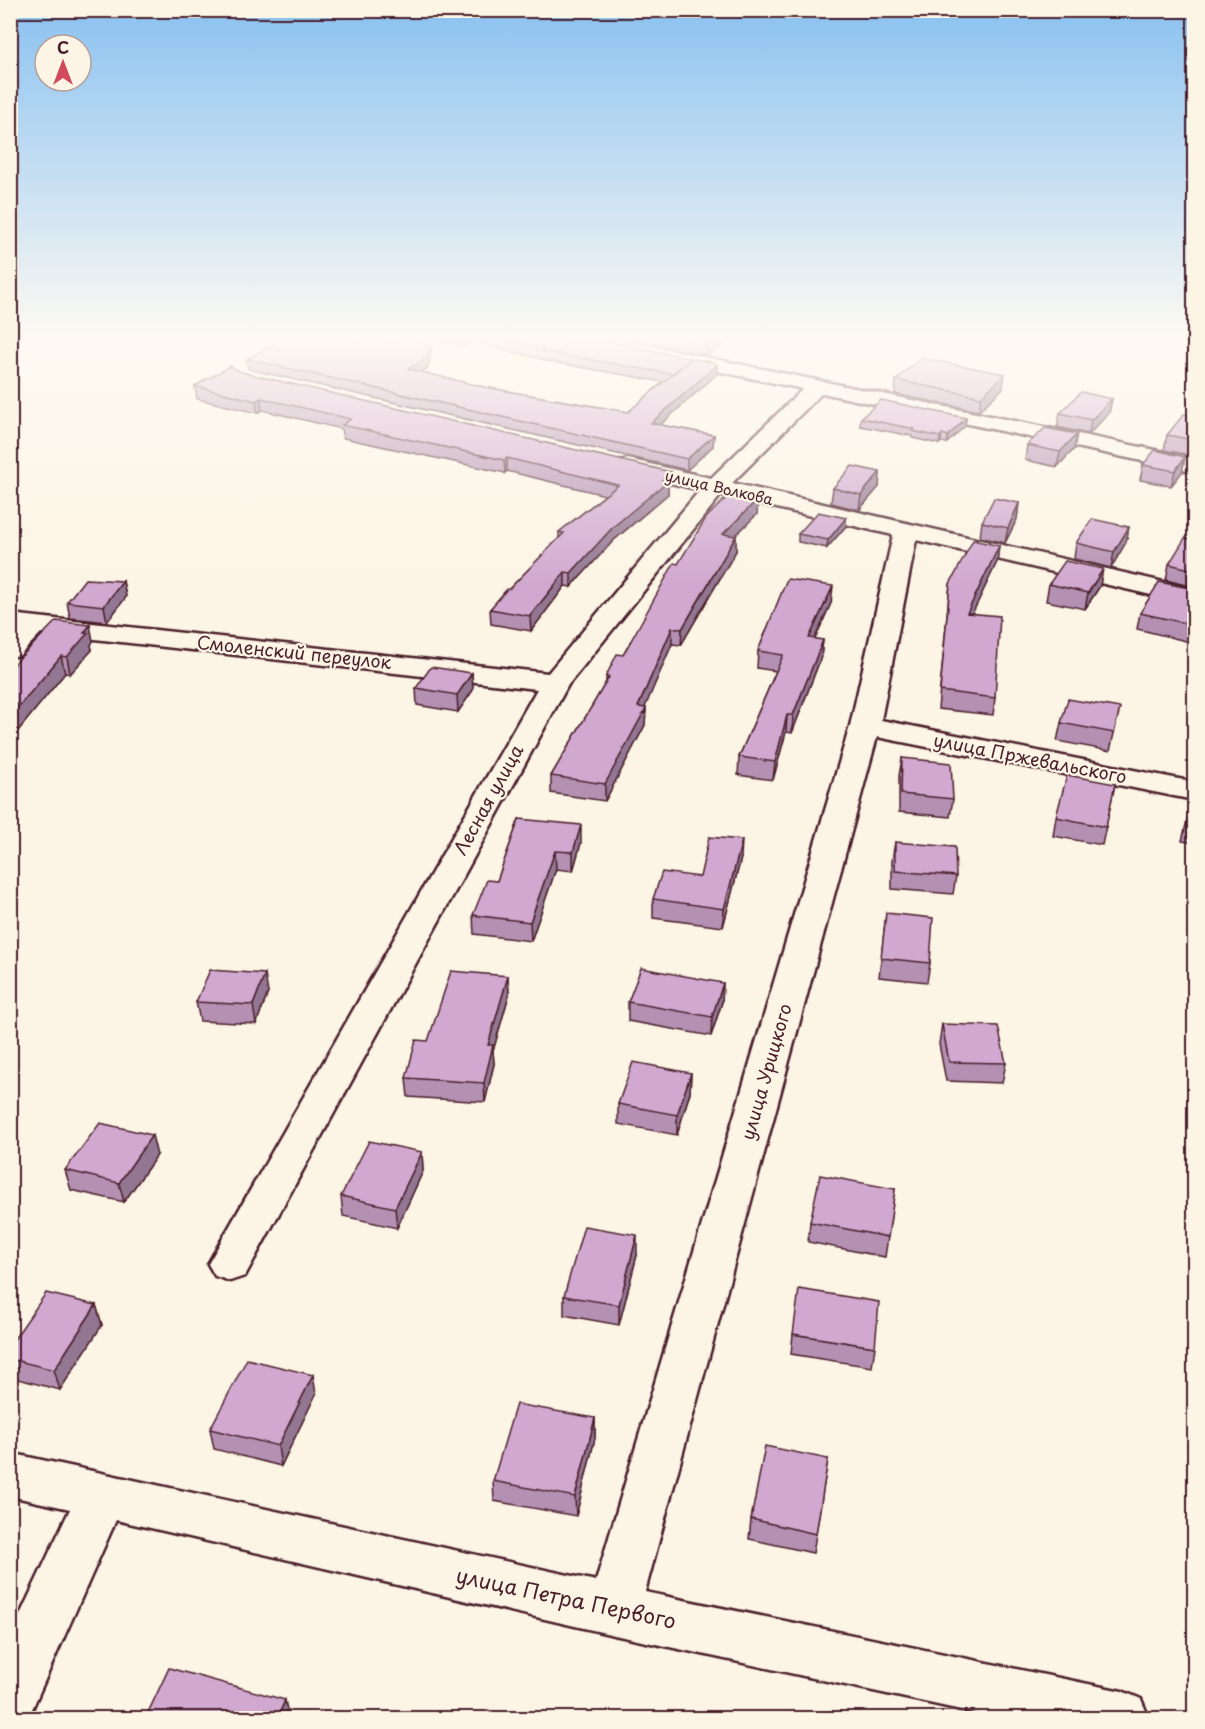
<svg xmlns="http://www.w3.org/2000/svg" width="1205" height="1729" viewBox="0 0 1205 1729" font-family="'Playpen Sans',sans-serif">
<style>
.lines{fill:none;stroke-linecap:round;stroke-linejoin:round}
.minor-casing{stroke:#4a1f2b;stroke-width:5}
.minor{fill:#fcf5e5;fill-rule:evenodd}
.wall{fill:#b491b3;stroke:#4a1f2b;stroke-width:1.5;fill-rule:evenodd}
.shaded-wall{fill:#927692;stroke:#4a1f2b;stroke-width:1.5}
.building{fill:#d1a9d0;stroke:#4a1f2b;stroke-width:1.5}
.labels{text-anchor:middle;stroke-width:4.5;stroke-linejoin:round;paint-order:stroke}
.far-street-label{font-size:15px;fill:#4a1f2b;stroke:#fcf5e5}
.street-label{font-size:18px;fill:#4a1f2b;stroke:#fcf5e5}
.near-street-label{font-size:21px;fill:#4a1f2b;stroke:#fcf5e5}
</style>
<rect width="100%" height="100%" fill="#fcf5e5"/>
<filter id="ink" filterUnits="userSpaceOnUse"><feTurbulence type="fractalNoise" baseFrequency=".0167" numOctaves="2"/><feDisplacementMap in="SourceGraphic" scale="12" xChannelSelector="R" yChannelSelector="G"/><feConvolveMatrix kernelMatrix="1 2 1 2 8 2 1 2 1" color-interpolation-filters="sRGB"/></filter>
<g filter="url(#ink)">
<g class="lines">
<defs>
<polygon id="minor" points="591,341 627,341 1194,458 1194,472 822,393 732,483 1194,589 1194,605 916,540 881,720 1194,782 1194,800 877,737 645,1592 1122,1691 1141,1699 1149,1718 998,1718 614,1635 116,1520 29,1716 10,1718 10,1636 70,1509 10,1496 10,1453 596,1581 850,726 893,535 721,495 568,685 245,1276 230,1281 215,1276 208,1264 537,689 41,633 20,655 10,657 10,633 13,630 10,630 10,614 548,673 700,490 620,471 617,466 620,461 628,459 711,478 803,389 601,347 594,345"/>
</defs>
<use href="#minor" class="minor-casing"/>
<use href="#minor" class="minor"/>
</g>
<g class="wall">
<path d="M279 341H606L717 365 716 375 660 425 714 435 713 446 687 470 248 369 247 359ZM433 341 464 346 470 342 542 359V360L663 382 628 412 484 387 420 372 428 368Z"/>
<polygon points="636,341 727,341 708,355"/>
<polygon points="241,372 670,485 668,487 668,494 613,541 571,587 565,586 531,631 491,624 490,609 559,538 559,532 605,495 507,471 505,473 343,438 342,429 262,410 257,413 197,399 195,386"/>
<polygon points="896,380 1003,388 979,411 895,394"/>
<polygon points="1112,399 1109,413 1089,434 1057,427 1060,413"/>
<polygon points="1194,416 1194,456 1164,450 1167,435"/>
<polygon points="861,418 966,418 965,426 947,443 941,442 939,444 912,438 912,436 860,426"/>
<polygon points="1027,445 1074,449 1057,467 1025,460"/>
<polygon points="1185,457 1182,472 1171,486 1140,480 1143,465"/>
<polygon points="880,472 879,487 859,510 831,503 833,488"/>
<polygon points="758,499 757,514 735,536 736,536 736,551 681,645 672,644 644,708 646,708 645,725 605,801 551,793 551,776 606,682 606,676 623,655 678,564"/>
<polygon points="1019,503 1017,519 1005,543 980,537 982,522"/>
<polygon points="846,526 827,548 798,542 798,534"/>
<polygon points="1129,527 1126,542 1111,568 1074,559 1076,543"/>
<polygon points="1194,540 1194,587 1166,580 1169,564"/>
<polygon points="999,546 997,562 972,613 995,698 993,715 938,709 950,584"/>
<polygon points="123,581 126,597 107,622 70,618 67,602"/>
<polygon points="1049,584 1100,586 1085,609 1046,601"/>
<polygon points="1194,589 1194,643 1137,629 1140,613"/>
<polygon points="831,603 815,639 823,640 821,657 792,733 786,732 773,780 738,775 739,757 776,671 757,668 758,651"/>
<polygon points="93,641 91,645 92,650 70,674 65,673 13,737 15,748 10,754 10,668"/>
<polygon points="472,673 473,690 458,712 417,705 416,688"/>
<polygon points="1061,723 1116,725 1110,751 1057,741"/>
<polygon points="902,758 953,799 950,817 899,812 899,776"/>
<polygon points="1115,784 1102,845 1053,836 1056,817"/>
<polygon points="1192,800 1194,800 1194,843 1182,841"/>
<polygon points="519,819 581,843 573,871 556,869 531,941 474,934 473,915 497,881"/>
<polygon points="895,842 956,876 953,894 892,889 892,860"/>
<polygon points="741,858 723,927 653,918 653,899"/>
<polygon points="886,913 930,963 927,982 879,977"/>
<polygon points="508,976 509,995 493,1051 494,1064 485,1102 408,1097 406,1078 428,1041"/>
<polygon points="723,983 722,1002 711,1036 628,1021 628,1002"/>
<polygon points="268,993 256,1024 200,1021 196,1002"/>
<polygon points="942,1024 1006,1063 1002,1083 946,1081 939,1044"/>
<polygon points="691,1073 690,1092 677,1135 618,1124 618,1104"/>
<polygon points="422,1152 423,1171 397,1228 343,1216 341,1196"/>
<polygon points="157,1155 124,1202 71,1190 65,1170"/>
<polygon points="895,1189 885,1257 808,1242 810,1222"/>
<polygon points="637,1255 619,1325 564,1315 564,1296"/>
<polygon points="96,1305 102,1325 60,1390 10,1377 10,1345"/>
<polygon points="793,1334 875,1347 872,1367 791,1354"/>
<polygon points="316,1394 281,1466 214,1449 210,1429"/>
<polygon points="595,1418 595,1438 576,1516 494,1501 493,1481"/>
<polygon points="828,1459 813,1553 749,1539 751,1519"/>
</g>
<g class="shaded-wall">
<polygon points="430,341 433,341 428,368 408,379 408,369"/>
<polygon points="463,341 470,341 470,342 464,346"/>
<polygon points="715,341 727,341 708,355 708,346"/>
<polygon points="717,365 716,375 650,434 651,423"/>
<polygon points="1005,374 1003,388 979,411 981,397"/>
<polygon points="261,398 262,410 257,413 256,401"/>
<polygon points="1112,399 1109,413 1089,434 1091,420"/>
<polygon points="966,418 965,426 947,443 948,436"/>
<polygon points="942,434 941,442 939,444 940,437"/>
<polygon points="1077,434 1074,449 1057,467 1060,452"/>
<polygon points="714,435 713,446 687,470 687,459"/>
<polygon points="1185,457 1182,472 1171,486 1175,471"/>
<polygon points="507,458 507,471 505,473 504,460"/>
<polygon points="671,472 670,485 668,487 668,494 613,541 571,587 571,573 613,527"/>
<polygon points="880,472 879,487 859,510 861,495"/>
<polygon points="758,499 757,514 722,549 723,534"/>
<polygon points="1019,503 1017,519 1005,543 1008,528"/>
<polygon points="846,518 846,526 827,548 828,540"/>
<polygon points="1129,527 1126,542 1111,568 1114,552"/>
<polygon points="736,536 736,551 681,645 682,629"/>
<polygon points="999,546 997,562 965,629 967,613"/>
<polygon points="1103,569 1100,586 1085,609 1088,593"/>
<polygon points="565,572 565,586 531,631 530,616"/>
<polygon points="123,581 126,597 107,622 104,606"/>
<polygon points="833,586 831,603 807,655 809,638"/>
<polygon points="90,625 93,641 91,645 92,650 70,674 67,657"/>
<polygon points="672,628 672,644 640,719 646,708 645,725 605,801 605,784"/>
<polygon points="823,640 821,657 792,733 793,715"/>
<polygon points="61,656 65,673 13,737 15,748 10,754 10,717"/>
<polygon points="472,673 473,690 458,712 457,695"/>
<polygon points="787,715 786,732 773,780 775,762"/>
<polygon points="581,825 581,843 573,871 573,852"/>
<polygon points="742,840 741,858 723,927 724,909"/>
<polygon points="555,851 556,869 531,941 530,922"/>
<polygon points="265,974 268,993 256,1024 253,1005"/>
<polygon points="508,976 509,995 493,1051 494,1064 485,1102 484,1083 488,1045"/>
<polygon points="723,983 722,1002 711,1036 712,1017"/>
<polygon points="691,1073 690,1092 677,1135 677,1115"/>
<polygon points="152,1135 157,1155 124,1202 119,1183"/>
<polygon points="422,1152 423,1171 397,1228 395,1208"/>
<polygon points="637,1235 637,1255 619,1325 619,1305"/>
<polygon points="96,1305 102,1325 60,1390 54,1370"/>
<polygon points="313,1375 316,1394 281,1466 278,1446"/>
<polygon points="595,1418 595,1438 576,1516 575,1497"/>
<polygon points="285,1700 289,1719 277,1719"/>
</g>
<g class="building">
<polygon points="279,341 430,341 427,358 408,369 484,387 628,412 691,359 672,374 541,351 544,349 505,341 606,341 715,363 717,365 651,423 714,435 687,459 247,359"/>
<polygon points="684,341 715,341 708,346"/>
<polygon points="921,358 1005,374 981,397 896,380"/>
<polygon points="230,366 241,372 671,472 662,480 668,481 613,527 571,573 565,572 530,616 490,609 507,589 509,589 564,533 559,532 618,485 507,458 504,460 342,425 351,419 261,398 256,401 195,386"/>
<polygon points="1081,392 1112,399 1091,420 1060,413"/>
<polygon points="881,400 966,418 948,436 942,434 940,437 912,431 914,429 861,418"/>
<polygon points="1184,414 1194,416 1194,440 1167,435"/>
<polygon points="1045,428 1077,434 1060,452 1027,445"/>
<polygon points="1155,450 1185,457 1175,471 1143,465"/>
<polygon points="852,466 880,472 861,495 833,488"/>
<polygon points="731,493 758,499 723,534 736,536 682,629 672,628 638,707 646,708 605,784 551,776 609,677 606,676 617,654 623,655 674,563 678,564 706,518"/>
<polygon points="994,498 1019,503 1008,528 982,522"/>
<polygon points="818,512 846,518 828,540 798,534"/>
<polygon points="1092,519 1129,527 1114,552 1076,543"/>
<polygon points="1185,538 1194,540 1194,570 1169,564"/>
<polygon points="973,540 999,546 967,613 1000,616 995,698 940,691 950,584"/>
<polygon points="1065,561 1103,569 1088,593 1049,584"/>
<polygon points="85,579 123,581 104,606 67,602"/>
<polygon points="787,579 833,586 809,638 823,640 793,715 787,715 775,762 739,757 783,655 758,651"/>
<polygon points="1159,582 1194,589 1194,625 1140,613"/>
<polygon points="56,621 90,625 84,633 88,633 67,657 61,656 10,717 10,668"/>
<polygon points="431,667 472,673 457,695 416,688"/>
<polygon points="1068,699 1120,708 1114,733 1061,723"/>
<polygon points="902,758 951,763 953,799 901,794"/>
<polygon points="1067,775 1115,784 1106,827 1056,817"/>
<polygon points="1192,800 1194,800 1194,824 1187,823"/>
<polygon points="519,819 581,825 573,852 555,851 530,922 473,915 487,880 497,881"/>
<polygon points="709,837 742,840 724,909 653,899 662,872 700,877"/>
<polygon points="895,842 955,847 956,876 895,871"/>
<polygon points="886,913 933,918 930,963 881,958"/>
<polygon points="641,968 723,983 712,1017 628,1002"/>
<polygon points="210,970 265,974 253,1005 196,1002"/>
<polygon points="451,971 508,976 488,1045 493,1045 484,1083 406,1078 416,1040 428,1041"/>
<polygon points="942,1024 998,1026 1006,1063 949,1062"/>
<polygon points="633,1062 691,1073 677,1115 618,1104"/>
<polygon points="100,1123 152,1135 119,1183 65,1170"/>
<polygon points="369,1141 422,1152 395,1208 341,1196"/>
<polygon points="820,1175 895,1189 888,1237 810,1222"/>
<polygon points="584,1226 637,1235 619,1305 564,1296"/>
<polygon points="799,1289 879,1302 875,1347 793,1334"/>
<polygon points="46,1293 96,1305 54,1370 10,1359 10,1345"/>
<polygon points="247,1359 313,1375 278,1446 210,1429"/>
<polygon points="516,1404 595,1418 575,1497 493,1481"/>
<polygon points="765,1446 828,1459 816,1534 751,1519"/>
<polygon points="169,1668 285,1700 277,1719 145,1719"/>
</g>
</g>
<linearGradient id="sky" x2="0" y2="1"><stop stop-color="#89c1f0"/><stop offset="0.58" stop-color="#fefaf3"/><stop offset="1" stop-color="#fefaf3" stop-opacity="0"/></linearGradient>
<rect width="1205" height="583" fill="url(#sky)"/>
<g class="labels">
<g class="far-street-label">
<text transform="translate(719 488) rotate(13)" y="5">улица Волкова</text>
</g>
<g class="street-label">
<text transform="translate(294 653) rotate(6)" y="6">Смоленский переулок</text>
<text transform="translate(1030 759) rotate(11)" y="6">улица Пржевальского</text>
<text transform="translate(489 800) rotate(-61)" y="6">Лесная улица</text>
<text transform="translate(767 1072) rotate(-74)" y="6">улица Урицкого</text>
</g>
<g class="near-street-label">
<text transform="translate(566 1599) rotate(12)" y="7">улица Петра Первого</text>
</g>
</g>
<rect width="1205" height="1729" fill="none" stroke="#fcf5e5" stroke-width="36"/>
<rect x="18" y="18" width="1169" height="1693" fill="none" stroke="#4a1f2b" stroke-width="2" filter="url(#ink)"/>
<g transform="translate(63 63)"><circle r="28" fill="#fcf5e5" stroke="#b59f9b" stroke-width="1.5"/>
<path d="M0-4.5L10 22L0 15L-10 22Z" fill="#d1495b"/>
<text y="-9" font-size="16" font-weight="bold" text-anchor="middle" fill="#4a1f2b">С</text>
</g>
</svg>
